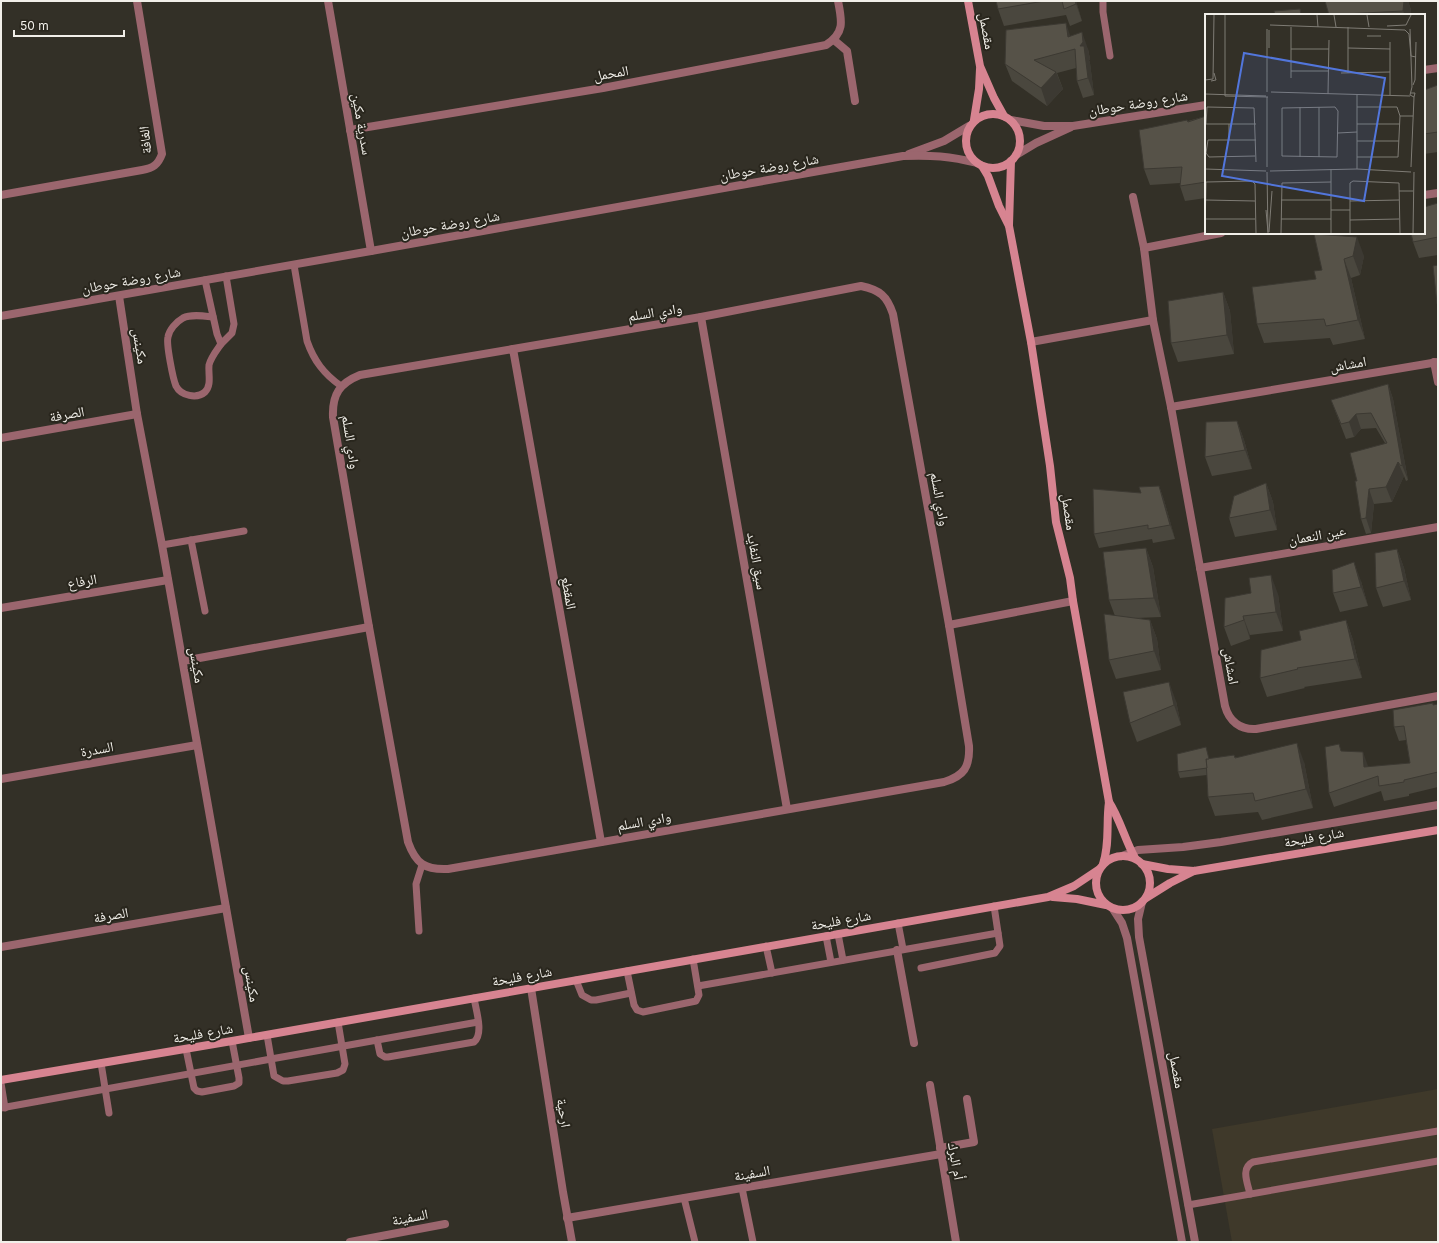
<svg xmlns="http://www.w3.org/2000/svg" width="1439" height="1243" viewBox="0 0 1439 1243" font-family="Inter,'Noto Naskh Arabic',sans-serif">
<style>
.built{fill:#3f392a}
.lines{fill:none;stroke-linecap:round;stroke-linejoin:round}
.lane{stroke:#9b666e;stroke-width:7}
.street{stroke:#9b666e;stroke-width:8}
.secondary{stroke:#d78491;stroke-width:8}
.wall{fill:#4a473e}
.shaded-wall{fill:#3c3932}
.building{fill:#565248;stroke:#3c3932}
.labels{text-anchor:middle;stroke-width:4;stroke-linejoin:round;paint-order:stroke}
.street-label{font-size:14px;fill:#f1efe9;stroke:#29261d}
.inset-road{fill:none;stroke:#7f7c75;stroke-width:1}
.view{fill:#5276dc;fill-opacity:0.15;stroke:#5276dc;stroke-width:2}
.inset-edge{fill:none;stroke:#f1efe9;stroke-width:2}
</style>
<rect width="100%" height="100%" fill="#333027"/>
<polygon class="built" points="1438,1089 1438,1242 1232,1242 1212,1129"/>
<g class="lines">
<g class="lane">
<polyline points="1103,1 1103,12 1110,56"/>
<path d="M294 265 307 341C314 361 324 374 341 386"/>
<polyline points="205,280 217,334 221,344 232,333 234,324 226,276"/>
<path d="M213 317C204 316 191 314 183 318 176 322 169 330 168 337 166 344 173 379 176 386 181 396 197 399 205 392 212 385 208 374 209 365 211 357 217 350 221 344"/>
<polyline points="191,540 205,611"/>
<polyline points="162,545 244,531"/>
<polyline points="898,923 903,949"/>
<polyline points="419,931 416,884 422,865"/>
<polyline points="838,934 843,960"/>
<polyline points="826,936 831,962"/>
<polyline points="766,946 772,973"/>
<polyline points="921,968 995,953 1000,946 994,906"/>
<polyline points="627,971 634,1005 637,1010 643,1012 696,1001 699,995 693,959"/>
<polyline points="576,980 582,995 591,1000 596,1000 631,993"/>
<polyline points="698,986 998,933"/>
<polyline points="267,1035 274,1076 283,1081 288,1081 337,1073 343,1070 345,1064 338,1022"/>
<path d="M377 1040 380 1054 385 1057H388L474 1042C484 1034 476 1010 474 998"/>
<polyline points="186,1049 194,1088 197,1091 202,1092 234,1086 239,1083 239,1078 232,1041"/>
<polyline points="101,1063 109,1113"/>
<polyline points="1,1083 5,1108"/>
<polyline points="1,1108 271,1059 478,1022"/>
<polyline points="742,1188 753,1242"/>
<path d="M1250 1194C1248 1184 1240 1168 1253 1162L1438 1131"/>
<polyline points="684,1198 695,1242"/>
<polyline points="1188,1205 1438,1161"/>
</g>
<g class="street">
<polyline points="328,1 371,251"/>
<polyline points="834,40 847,51 855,101"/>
<polyline points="1424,70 1438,68"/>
<polyline points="1011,120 1044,126 1073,126 1206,105"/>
<path d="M350 130 603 88 826 45C845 33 842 21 838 1"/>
<polyline points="909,154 944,141 969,126"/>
<polyline points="1016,155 1036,143 1071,127"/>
<path d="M1 195 142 170C153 168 158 165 162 154L137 1"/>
<polyline points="1424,195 1438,193"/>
<path d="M1133 197 1144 248 1153 320 1171 407 1225 706C1229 721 1240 730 1256 729L1438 696"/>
<polyline points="1144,248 1221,233"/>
<path d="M861 286C880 290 887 296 893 314L949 625 969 746C970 767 964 776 944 782L448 869C425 870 416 864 408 842L369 627 333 417C332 394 340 383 360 375L701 317Z"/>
<polyline points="119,296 137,414 162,545 249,1038"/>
<path d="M1 316 371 251 903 156C931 155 950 156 977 163"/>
<polyline points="701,317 787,809"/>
<polyline points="1031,342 1153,320"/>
<polyline points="513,349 601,842"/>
<polyline points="1434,362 1438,382"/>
<polyline points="1171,407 1438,362"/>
<polyline points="1,438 137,414"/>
<polyline points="1200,568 1438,527"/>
<polyline points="1,608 168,580"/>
<polyline points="949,625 1073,601"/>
<polyline points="183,661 369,627"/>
<polyline points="1,779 197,745"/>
<polyline points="1122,856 1138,850 1183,847 1221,842 1438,805"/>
<polyline points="1142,902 1138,919 1139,937 1195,1242"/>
<polyline points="1113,909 1122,923 1127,938 1182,1242"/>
<polyline points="1,947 226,908"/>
<polyline points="897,950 914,1043"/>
<polyline points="531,988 563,1192 572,1242"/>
<polyline points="930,1085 956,1242"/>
<polyline points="940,1148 974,1142 967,1099"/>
<polyline points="567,1218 941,1154"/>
<polyline points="350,1242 445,1224"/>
</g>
<g class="secondary">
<polyline points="968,1 980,66 994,98 1004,116"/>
<circle cx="993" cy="141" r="27"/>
<polyline points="974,120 979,89 980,69"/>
<path d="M982 166 988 176 999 206 1009 226 1031 342 1050 466 1056 522 1070 578 1073 601 1109 802C1106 822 1110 844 1103 864"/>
<polyline points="1009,225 1011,161"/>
<path d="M1109 802C1120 819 1125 840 1135 858"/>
<circle cx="1123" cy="883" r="27"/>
<polyline points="1142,864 1168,869 1194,871 1438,830"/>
<polyline points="1053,897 1077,899 1106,905"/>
<polyline points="1146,898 1170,883 1194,871"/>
<polyline points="1,1080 232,1041 1048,897 1074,886 1098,870"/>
</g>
</g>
<g class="wall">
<polygon points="996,1 1076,1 1082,21 1070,26 1066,15 1004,26 998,9"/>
<polygon points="1325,1 1408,1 1411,10 1411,15 1329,15"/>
<polygon points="1071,36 1088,49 1090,59 1089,60 1090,63 1094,95 1083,98 1077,81 1076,68 1057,73 1063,89 1047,106 1012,81 1005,64"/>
<polygon points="1438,85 1438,152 1424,154 1424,90"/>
<polygon points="1206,116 1206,198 1185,201 1180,186 1180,183 1150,185 1144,169 1188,121"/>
<polygon points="1438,203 1438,255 1419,258 1413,242"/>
<polygon points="1314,234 1364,256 1360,275 1351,278 1365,339 1333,345 1330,338 1264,343 1257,324 1316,279 1322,270"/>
<polygon points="1223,292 1230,311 1234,354 1178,362 1171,343"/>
<polygon points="1388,384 1393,399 1408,480 1406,481 1404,476 1392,502 1374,504 1371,533 1366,534 1361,519 1357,481 1385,443 1376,428 1361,429 1354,437 1346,439 1331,400"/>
<polygon points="1237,421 1244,440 1252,469 1212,476 1205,457"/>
<polygon points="1266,483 1273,502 1277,530 1235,537 1229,518"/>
<polygon points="1159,486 1164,500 1175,539 1153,543 1152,539 1099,548 1094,534 1141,493"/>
<polygon points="1146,548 1153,567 1161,617 1136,618 1150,620 1157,639 1161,670 1116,679 1109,660 1115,616 1109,600"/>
<polygon points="1397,549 1404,568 1411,600 1383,607 1376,588"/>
<polygon points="1361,581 1368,606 1340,612 1333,593"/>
<polygon points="1278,594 1283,631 1250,635 1250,639 1231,646 1224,627"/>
<polygon points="1346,620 1353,640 1362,678 1304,687 1305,688 1267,697 1260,678 1301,640"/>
<polygon points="1176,701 1181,725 1137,742 1130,723"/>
<polygon points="1438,704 1438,787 1409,794 1409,796 1384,801 1381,791 1334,807 1329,793 1341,751 1368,767 1410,763 1406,740 1399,741 1394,727 1433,705"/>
<polygon points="1235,757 1304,762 1313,808 1262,820 1258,812 1215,816 1208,797 1207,775 1180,778 1178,772 1209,759"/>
</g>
<g class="shaded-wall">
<polygon points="1075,1 1076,1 1082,21"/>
<polygon points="1404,1 1408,1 1411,10 1411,15 1405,15 1403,11"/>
<polygon points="1066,23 1072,41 1068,37"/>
<polygon points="1082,32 1088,49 1090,59 1089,60 1090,63 1094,95 1088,78 1080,46"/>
<polygon points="1056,72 1063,89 1047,106 1041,88"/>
<polygon points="1357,237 1364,256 1360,275 1353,256"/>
<polygon points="1344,259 1351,278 1365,339 1358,320"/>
<polygon points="1223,292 1230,311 1234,354 1227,335"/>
<polygon points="1388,384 1393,399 1408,480 1402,465"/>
<polygon points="1356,414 1361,429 1354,437 1349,422"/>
<polygon points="1237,421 1244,440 1252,469 1245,450"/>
<polygon points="1398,462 1404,476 1392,502 1386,487"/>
<polygon points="1266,483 1273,502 1277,530 1270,510"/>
<polygon points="1159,486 1164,500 1175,539 1170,525"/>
<polygon points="1369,489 1374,504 1371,533 1366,518"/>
<polygon points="1146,548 1153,567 1161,617 1154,598"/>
<polygon points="1397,549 1404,568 1411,600 1404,581"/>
<polygon points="1354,562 1361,581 1368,606 1361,587"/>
<polygon points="1271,575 1278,594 1283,631 1276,612"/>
<polygon points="1243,616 1250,635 1250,639 1244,620"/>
<polygon points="1150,620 1157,639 1161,670 1154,651"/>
<polygon points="1346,620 1353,640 1362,678 1355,659"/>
<polygon points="1169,682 1176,701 1181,725 1174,705"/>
<polygon points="1297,743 1304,762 1313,808 1306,789"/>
<polygon points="1363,752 1368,766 1369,780 1364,767"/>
</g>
<g class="building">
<polygon points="996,1 1044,1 998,9"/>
<polygon points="1062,1 1075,1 1076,4 1064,9"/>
<polygon points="1325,1 1404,1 1403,11 1344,14 1344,15 1329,15"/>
<polygon points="1300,9 1301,15 1275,15 1274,11"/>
<polygon points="1066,23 1068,37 1082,32 1083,42 1080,46 1084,46 1088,78 1077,81 1075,49 1034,60 1056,72 1041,88 1005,64 1006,30"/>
<polygon points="1438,85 1438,132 1424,134 1424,90"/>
<polygon points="1206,116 1206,182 1180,186 1182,167 1144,169 1139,130 1187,120 1188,122"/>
<polygon points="1438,203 1438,237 1413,242 1411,233 1424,233 1424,207"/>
<polygon points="1314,234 1357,237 1353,256 1344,259 1358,320 1326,326 1324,319 1257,324 1252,287 1316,279 1314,271 1322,270"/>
<polygon points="1438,265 1438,304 1437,304 1433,266"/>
<polygon points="1223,292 1227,335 1171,343 1168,301"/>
<polygon points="1388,384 1402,465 1401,466 1398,462 1386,487 1369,489 1366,518 1361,519 1355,481 1357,481 1350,453 1387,443 1371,413 1356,414 1349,422 1341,424 1331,400"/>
<polygon points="1237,421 1245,450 1205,457 1206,422"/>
<polygon points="1266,483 1270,510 1229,518 1234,496"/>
<polygon points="1159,486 1170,525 1148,529 1148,525 1094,534 1093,489 1141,493 1139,487"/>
<polygon points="1146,548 1154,598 1109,600 1103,552"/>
<polygon points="1397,549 1404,581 1376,588 1375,553"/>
<polygon points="1354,562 1361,587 1333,593 1332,570"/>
<polygon points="1271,575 1276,612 1243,616 1244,620 1224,627 1225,598 1251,593 1249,578"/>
<polygon points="1104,614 1150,620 1154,651 1109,660"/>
<polygon points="1346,620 1355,659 1297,668 1298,669 1260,678 1261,650 1301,640 1299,631"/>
<polygon points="1169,682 1174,705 1130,723 1123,692"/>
<polygon points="1433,703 1433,705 1438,704 1438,772 1404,780 1404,782 1379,786 1378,776 1329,793 1325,747 1339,744 1341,751 1363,752 1364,767 1410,763 1404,726 1394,727 1393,710"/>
<polygon points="1297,743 1306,789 1255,801 1253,793 1208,797 1206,759 1234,755 1235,758"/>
<polygon points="1206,747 1209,759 1206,759 1207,768 1178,772 1177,754"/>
</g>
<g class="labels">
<g class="street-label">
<text transform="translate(987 31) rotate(80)" y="5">مقصمل</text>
<text transform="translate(611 73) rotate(-10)" y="5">المحمل</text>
<text transform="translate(1138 103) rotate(-9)" y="5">شارع روضة حوطان</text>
<text transform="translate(362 124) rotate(80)" y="5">سدرية مكين</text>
<text transform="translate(145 140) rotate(-96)" y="5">الغافة</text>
<text transform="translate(769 167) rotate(-10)" y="5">شارع روضة حوطان</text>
<text transform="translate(450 224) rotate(-10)" y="5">شارع روضة حوطان</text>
<text transform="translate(131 280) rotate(-10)" y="5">شارع روضة حوطان</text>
<text transform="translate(655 312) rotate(-9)" y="5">وادي السلم</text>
<text transform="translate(140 346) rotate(81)" y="5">مكينس</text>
<text transform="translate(1348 364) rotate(-10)" y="5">امشاش</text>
<text transform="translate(67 414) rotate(-10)" y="5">الصرفة</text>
<text transform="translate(351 442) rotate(81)" y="5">وادي السلم</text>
<text transform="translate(940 499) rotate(80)" y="5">وادي السلم</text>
<text transform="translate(1069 512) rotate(82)" y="5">مقصمل</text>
<text transform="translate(1317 535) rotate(-10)" y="5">عين النعمان</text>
<text transform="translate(757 561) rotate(80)" y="5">سيق النفايد</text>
<text transform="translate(82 581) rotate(-10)" y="5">الرفاع</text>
<text transform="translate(569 593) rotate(80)" y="5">المقطع</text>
<text transform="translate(197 665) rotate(80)" y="5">مكينس</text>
<text transform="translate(1231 666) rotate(80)" y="5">امشاش</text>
<text transform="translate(97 749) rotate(-10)" y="5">السدرة</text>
<text transform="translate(644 821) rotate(-10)" y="5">وادي السلم</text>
<text transform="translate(1314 837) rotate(-10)" y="5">شارع فليحة</text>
<text transform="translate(111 915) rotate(-10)" y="5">الصرفة</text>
<text transform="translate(841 920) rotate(-10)" y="5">شارع فليحة</text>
<text transform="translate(522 976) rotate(-10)" y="5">شارع فليحة</text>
<text transform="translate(252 984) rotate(80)" y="5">مكينس</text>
<text transform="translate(203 1033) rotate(-10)" y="5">شارع فليحة</text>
<text transform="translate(1177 1070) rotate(80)" y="5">مقصمل</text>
<text transform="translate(564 1113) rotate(81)" y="5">ارحية</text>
<text transform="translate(956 1161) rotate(80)" y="5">أم البرك</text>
<text transform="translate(752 1173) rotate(-10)" y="5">السفينة</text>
<text transform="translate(410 1217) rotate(-11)" y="5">السفينة</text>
</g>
</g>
<g transform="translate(1205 14)">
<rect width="220" height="220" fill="#333027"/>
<path class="inset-road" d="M20 1V82L63 83M112 1 113 13M129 1 131 13M162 1 164 13M65 11 200 16 204 20 206 42 211 43M182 12 201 11 206 1M143 13V59M205 15 207 73 205 81 209 83 210 79H206M162 22H176M185 28V81M64 34V16M143 34 185 35M86 35H124M86 57H124M136 59 185 58M86 64V13M0 66 8 65 9 1M6 67 11 66 9 59M208 71 210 66 211 28M62 78V15M66 78 205 82M0 80 61 82M123 80 124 26M62 83V153M114 93V143M130 93 133 97 132 143 77 142V94ZM152 93H192L195 102 193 143H152M195 102H208M0 110H51M1 110 2 93 49 94 51 148M24 110V126M152 110H195M133 119 152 118M152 127H194M50 142 4 143 1 139 3 126H51M95 143V93M206 153 209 83M0 155 61 157M152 155V80M65 157 152 155 206 158M62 158 63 219M194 177H208M1 186 50 187M76 186H126M145 187 194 186M61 196 63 218M126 196H145M1 205H50M76 205H126M145 206 194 205M64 218 67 177M0 219 1 168 47 167 50 170 51 219M76 219 77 169 126 168M126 219V155M145 219V169L148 167 194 169 195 219M208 219 209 158"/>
<path class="view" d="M39 39 180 64 159 187 17 162Z"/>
<rect width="220" height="220" class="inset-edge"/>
</g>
<rect width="1439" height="1243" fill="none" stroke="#f1efe9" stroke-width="4"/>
<path d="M14 30v6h110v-6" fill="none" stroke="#f1efe9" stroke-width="2"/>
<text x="20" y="30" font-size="12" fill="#f1efe9" stroke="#29261d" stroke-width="3" paint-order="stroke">50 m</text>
</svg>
